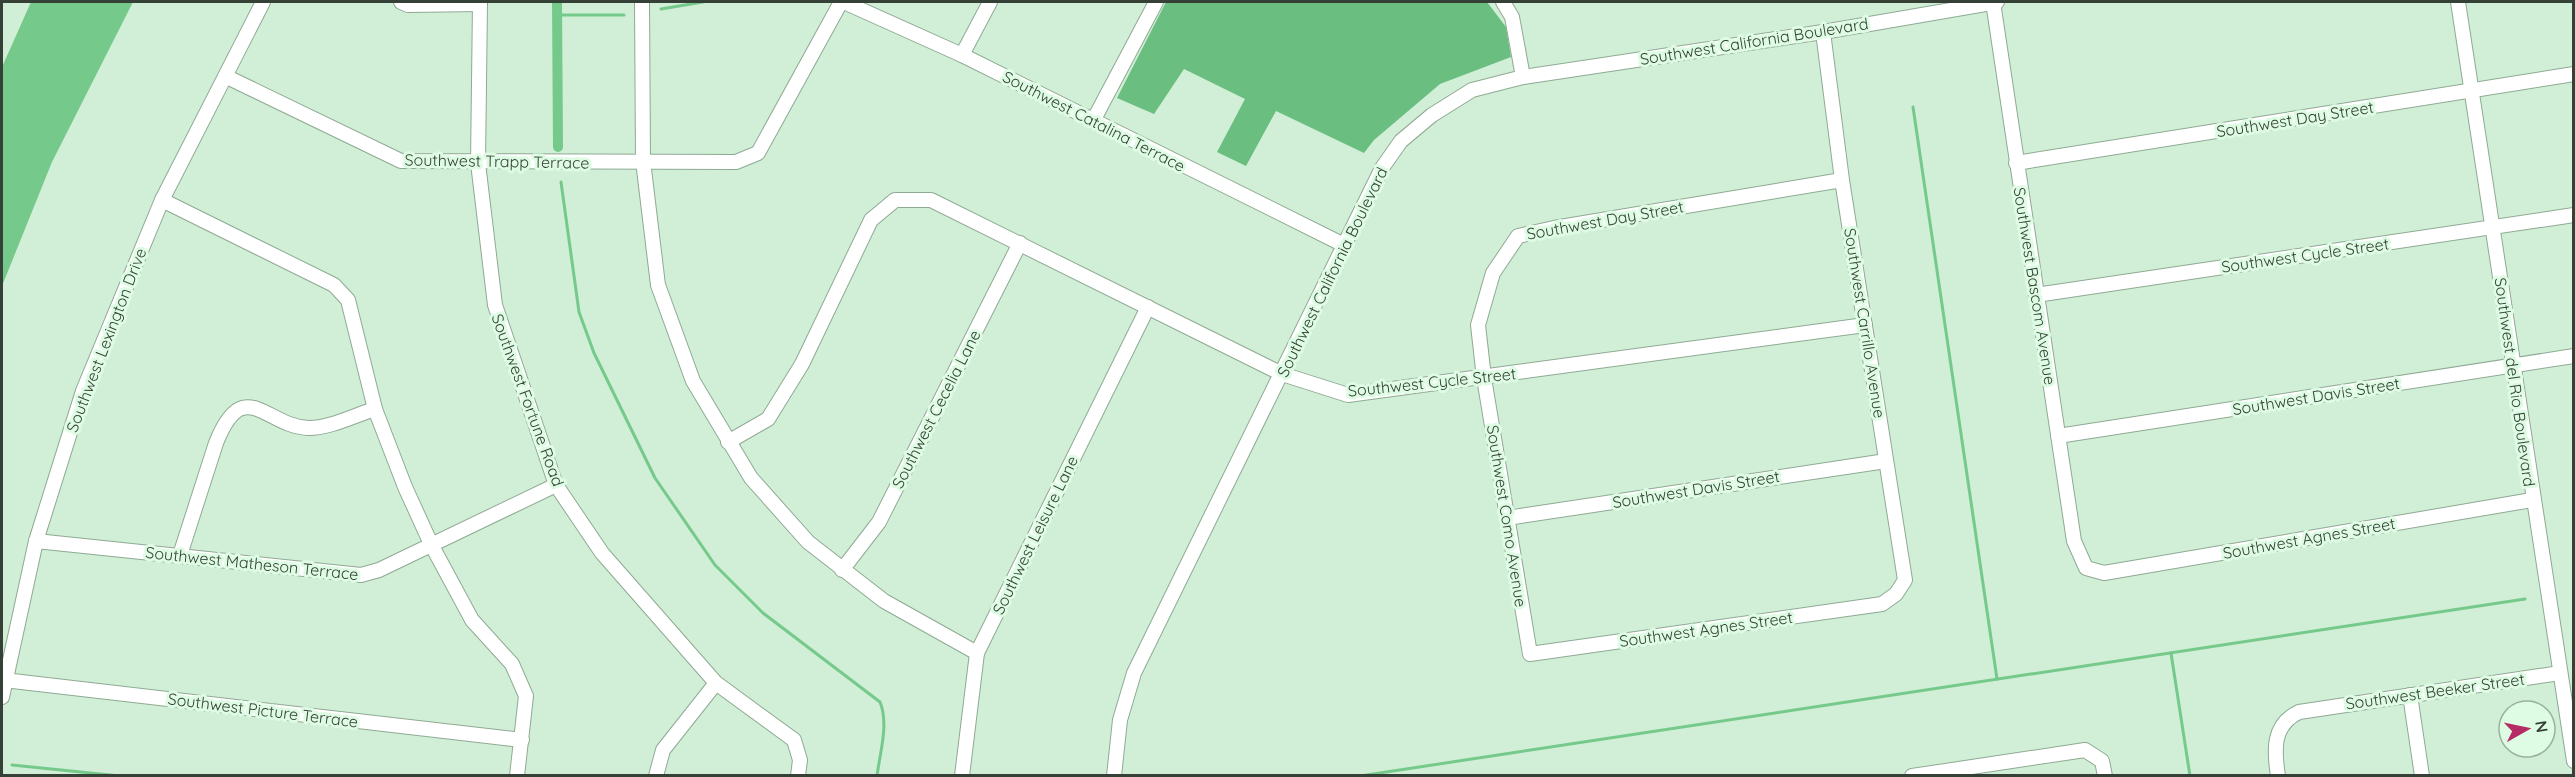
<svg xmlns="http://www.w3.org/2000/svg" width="2575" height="777" viewBox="0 0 2575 777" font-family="Quicksand,sans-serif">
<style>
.forest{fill:#6abe80}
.water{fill:#75ca8b}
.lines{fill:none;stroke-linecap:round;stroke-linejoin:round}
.stream{stroke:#75ca8b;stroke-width:3}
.canal{stroke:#75ca8b;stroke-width:10}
.minor-casing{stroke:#8faa94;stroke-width:16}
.minor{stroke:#fff;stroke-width:14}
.labels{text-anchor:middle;stroke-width:6;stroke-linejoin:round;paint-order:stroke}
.street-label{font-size:16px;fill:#354137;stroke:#defbe3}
</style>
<rect width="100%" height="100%" fill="#d1eed6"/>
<polygon class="forest" points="1166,2 1487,2 1506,27 1511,57 1440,84 1374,140 1364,153 1276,111 1246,166 1217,152 1245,99 1184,69 1154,114 1117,98"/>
<polygon class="water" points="31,2 133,2 52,162 2,286 2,67"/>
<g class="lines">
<g class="stream">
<polyline points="661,9 703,2"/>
<polyline points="557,15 624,15"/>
<polyline points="1913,107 1997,679"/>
<path d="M561 182 579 312 594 353 655 478 715 565 763 613 880 702C889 724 880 752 877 776"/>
<polyline points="2171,653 2190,776"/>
<polyline points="12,765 120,776"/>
<polyline points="1360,776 2525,599"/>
</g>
<polyline class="canal" points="557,2 558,147"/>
<defs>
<g id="minor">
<polyline points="401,2 408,5 480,4"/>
<polyline points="480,2 478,163 495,305 556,485 602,553 716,683 794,740 800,760 798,776"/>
<polyline points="642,2 643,161 658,285 693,381 751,478 808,542 884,601 977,653"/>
<polyline points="844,2 962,55 1342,244"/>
<polyline points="1503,2 1512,17 1523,77"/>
<polyline points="1993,2 2074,541 2086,568 2104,573 2532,500"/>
<polyline points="2458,2 2574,761"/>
<polyline points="1823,32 1842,180 1905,580 1896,594 1882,604 1530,654 1484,378 1478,325 1493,273 1518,236 1554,228 1842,180"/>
<polyline points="962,55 990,2"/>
<polyline points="227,77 401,161 736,162 758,153 841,2"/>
<polyline points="1093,121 1156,2"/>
<polyline points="2016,163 2574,74"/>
<polyline points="162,200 334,285 348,300 375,409 405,487 431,544 472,620 512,664 526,696 517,776"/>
<polyline points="2036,295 2574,215"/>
<polyline points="2058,436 2574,356"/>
<polyline points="728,442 768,419 802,364 871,220 895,200 931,200 1282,374 1348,395 1865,325"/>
<polyline points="1507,518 1886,461"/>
<polyline points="36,541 361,575 379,570 556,485"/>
<path d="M180 555 216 443C244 373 266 427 309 428 330 428 355 415 375 409"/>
<polyline points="842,570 879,522 1020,243"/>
<polyline points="4,680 522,740"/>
<polyline points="2410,695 2422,776"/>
<polyline points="2,697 36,541 83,391 162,200 263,2"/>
<polyline points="656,776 663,750 716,683"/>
<polyline points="962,776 977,653 1148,307"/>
<polyline points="1114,776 1120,720 1134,673 1382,168 1401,141 1432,115 1472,90 1523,77 1823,32 1997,2"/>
<polyline points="1912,776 2085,750 2102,761 2105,776"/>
<path d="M2278 776C2274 750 2272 725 2299 712L2560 673"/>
</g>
</defs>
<use href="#minor" class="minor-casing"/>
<use href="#minor" class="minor"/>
</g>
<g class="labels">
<g class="street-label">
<text transform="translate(1754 41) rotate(-9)" y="6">Southwest California Boulevard</text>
<text transform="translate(2295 119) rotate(-9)" y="6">Southwest Day Street</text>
<text transform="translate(1094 121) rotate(27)" y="6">Southwest Catalina Terrace</text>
<text transform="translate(497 161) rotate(1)" y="6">Southwest Trapp Terrace</text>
<text transform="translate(1605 220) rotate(-10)" y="6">Southwest Day Street</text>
<text transform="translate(2305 255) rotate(-8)" y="6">Southwest Cycle Street</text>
<text transform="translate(1332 272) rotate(-64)" y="6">Southwest California Boulevard</text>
<text transform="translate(2035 286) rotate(81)" y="6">Southwest Bascom Avenue</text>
<text transform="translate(1865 323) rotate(81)" y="6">Southwest Carrillo Avenue</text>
<text transform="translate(106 340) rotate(-69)" y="6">Southwest Lexington Drive</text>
<text transform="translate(1432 382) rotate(-6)" y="6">Southwest Cycle Street</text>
<text transform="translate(2515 382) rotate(82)" y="6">Southwest del Rio Boulevard</text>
<text transform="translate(2316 396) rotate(-9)" y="6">Southwest Davis Street</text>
<text transform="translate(528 400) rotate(70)" y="6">Southwest Fortune Road</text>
<text transform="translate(936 409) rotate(-63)" y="6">Southwest Cecelia Lane</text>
<text transform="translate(1696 489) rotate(-9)" y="6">Southwest Davis Street</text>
<text transform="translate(1507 516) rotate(81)" y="6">Southwest Como Avenue</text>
<text transform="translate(1035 535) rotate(-64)" y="6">Southwest Leisure Lane</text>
<text transform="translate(2309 538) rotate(-10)" y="6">Southwest Agnes Street</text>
<text transform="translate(252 563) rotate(6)" y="6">Southwest Matheson Terrace</text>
<text transform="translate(1706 629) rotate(-8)" y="6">Southwest Agnes Street</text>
<text transform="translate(2435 691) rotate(-8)" y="6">Southwest Beeker Street</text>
<text transform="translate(263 710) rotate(7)" y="6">Southwest Picture Terrace</text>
</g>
</g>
<rect width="2575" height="777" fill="none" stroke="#354137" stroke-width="6"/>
<g transform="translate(2527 729) rotate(81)"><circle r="28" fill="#defbe3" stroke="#9ab19e" stroke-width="1.5"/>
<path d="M0-4.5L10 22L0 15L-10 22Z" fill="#b62b65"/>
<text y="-9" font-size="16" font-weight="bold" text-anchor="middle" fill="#354137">N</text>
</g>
</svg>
